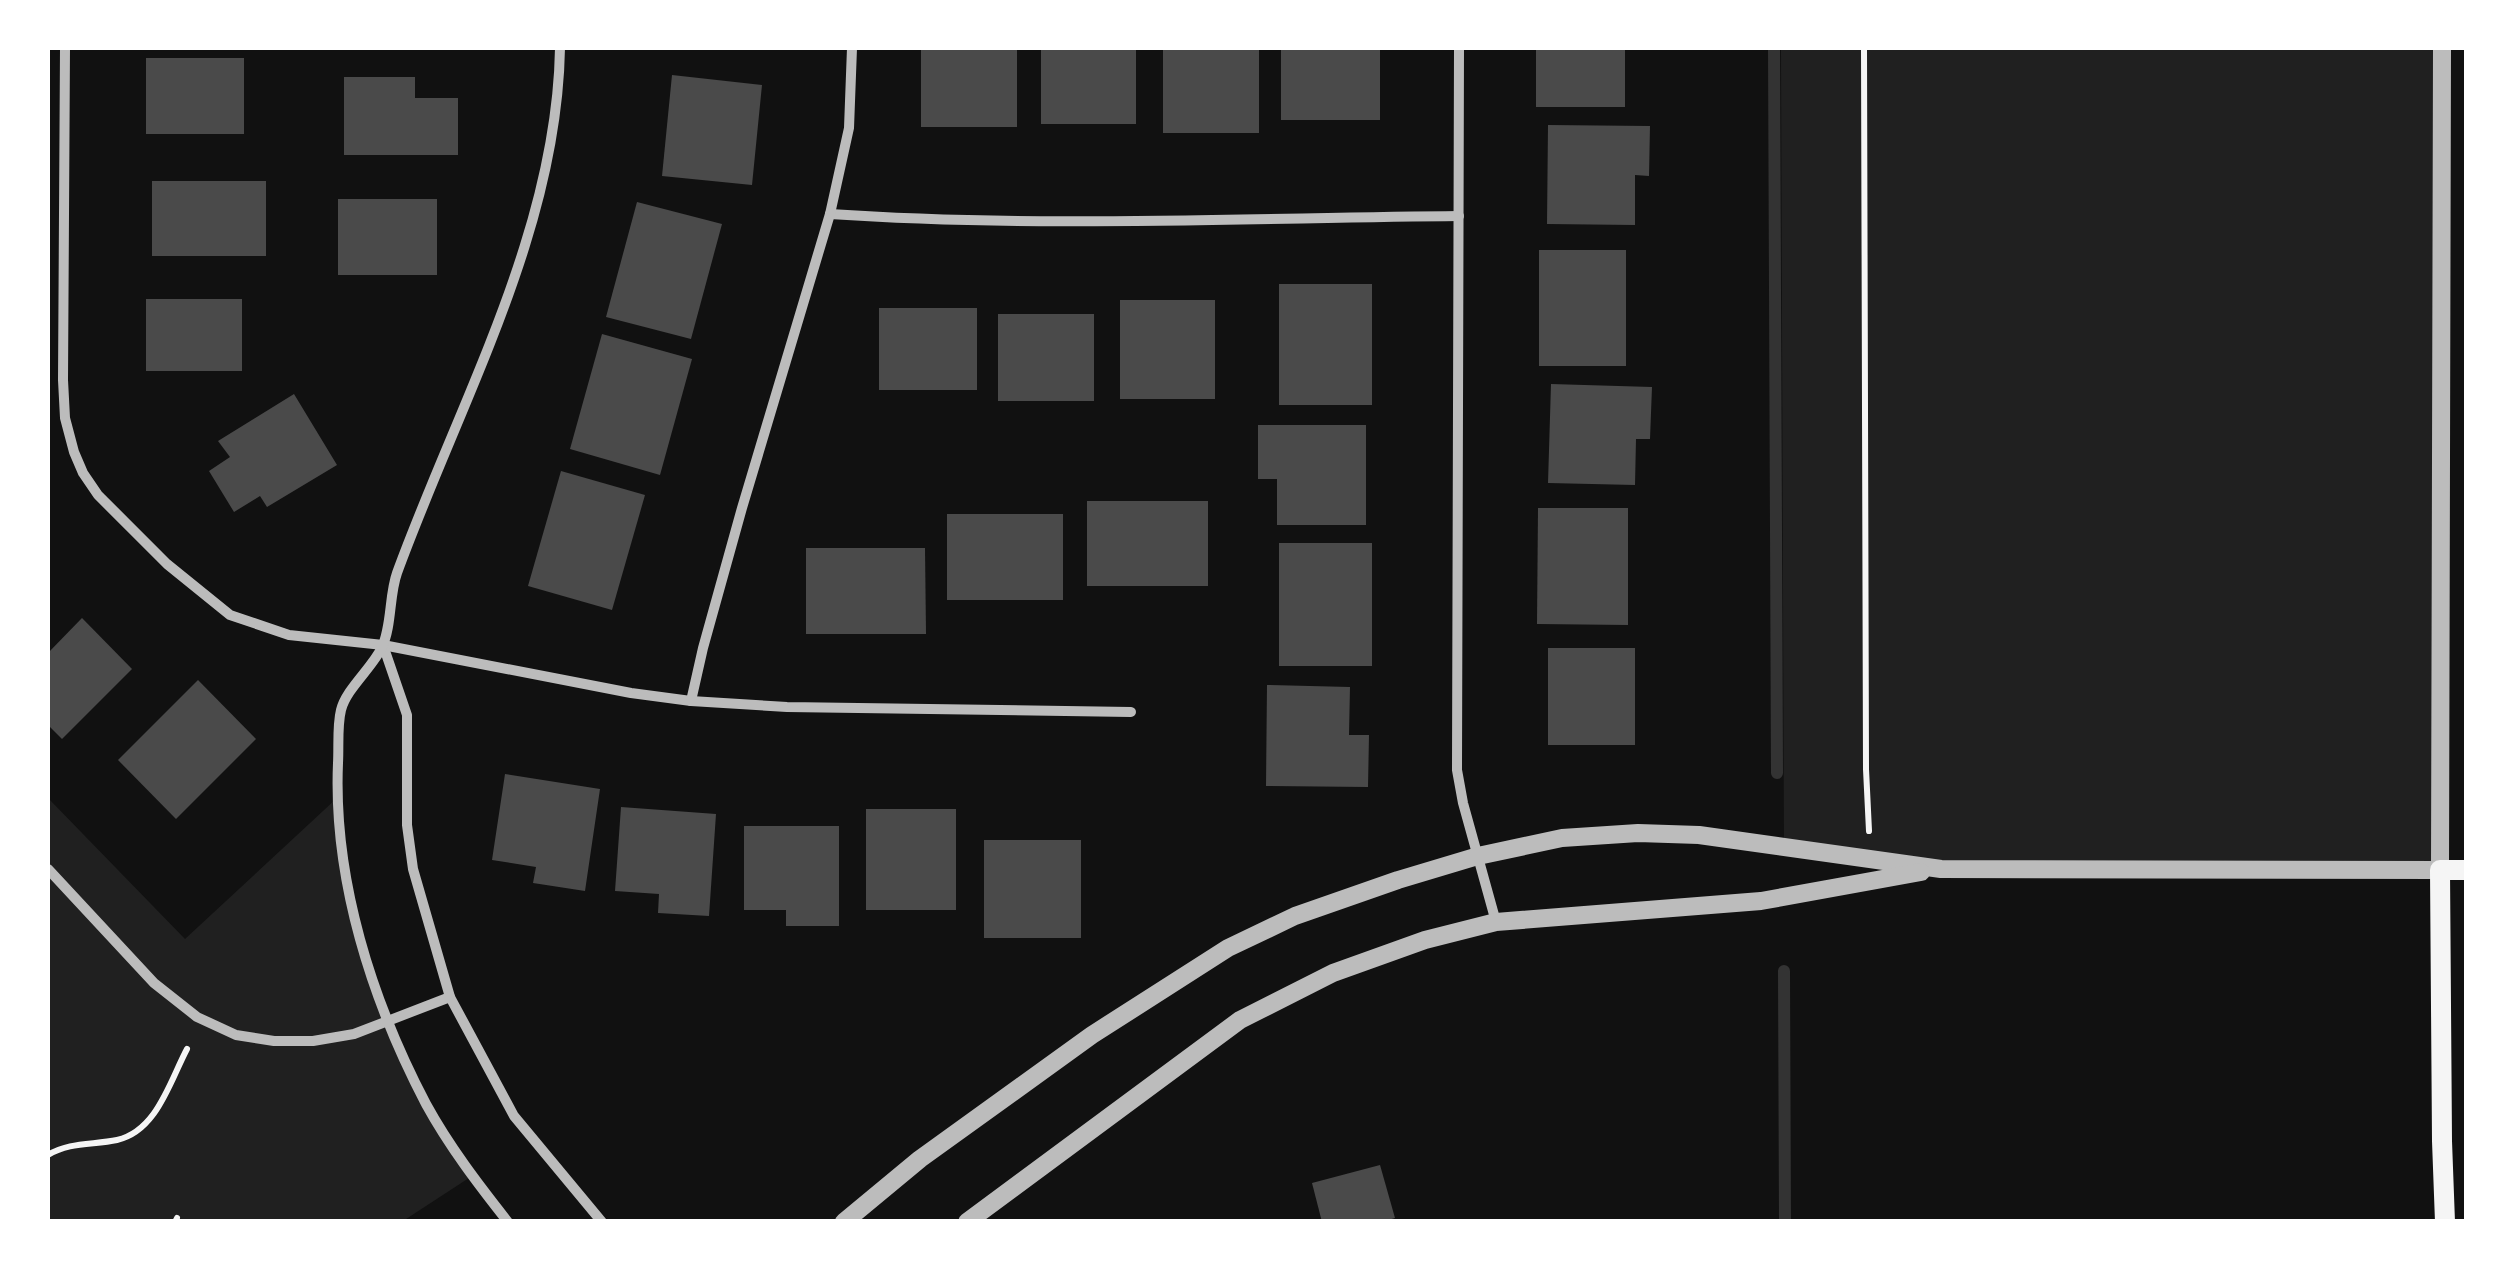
<svg xmlns="http://www.w3.org/2000/svg" width="2514" height="1269" viewBox="0 0 2514 1269" font-family="Commissioner,sans-serif">
<style>
.green{fill:#202020}
.lines{fill:none;stroke-linecap:round;stroke-linejoin:round}
.stream{stroke:#333;stroke-width:12}
.building{fill:#4a4a4a}
.path{stroke:#f5f5f5;stroke-width:6}
.minor{stroke:#bcbcbc;stroke-width:10}
.tertiary{stroke:#bcbcbc;stroke-width:18}
.secondary{stroke:#f5f5f5;stroke-width:20}
</style>
<rect width="100%" height="100%" fill="#111"/>
<g class="green">
<polygon points="1781,48 2442,48 2440,870 1941,869 1784,847"/>
<polygon points="48,798 185,939 337,798 344,870 387,1020 427,1105 472,1176 403,1221 48,1221"/>
</g>
<g class="lines">
<g class="stream">
<polyline points="1774,48 1777,773"/>
<polyline points="1784,971 1785,1222"/>
</g>
</g>
<g class="building">
<rect x="921" y="48" width="96" height="79"/>
<rect x="1041" y="48" width="95" height="76"/>
<rect x="1163" y="48" width="96" height="85"/>
<rect x="1281" y="48" width="99" height="72"/>
<rect x="1536" y="48" width="89" height="59"/>
<rect x="146" y="58" width="98" height="76"/>
<polygon points="672,75 762,85 752,185 662,176"/>
<polygon points="344,77 415,77 415,98 458,98 458,155 344,155"/>
<polygon points="1548,125 1650,126 1649,176 1635,175 1635,225 1547,224"/>
<rect x="152" y="181" width="114" height="75"/>
<rect x="338" y="199" width="99" height="76"/>
<polygon points="637,202 722,224 691,339 606,317"/>
<rect x="1539" y="250" width="87" height="116"/>
<rect x="1279" y="284" width="93" height="121"/>
<rect x="146" y="299" width="96" height="72"/>
<rect x="1120" y="300" width="95" height="99"/>
<rect x="879" y="308" width="98" height="82"/>
<rect x="998" y="314" width="96" height="87"/>
<polygon points="602,334 692,359 660,475 570,449"/>
<polygon points="1551,384 1652,387 1650,439 1636,439 1635,485 1548,483"/>
<polygon points="294,394 337,465 267,507 260,496 234,512 209,471 230,457 218,441"/>
<polygon points="1258,425 1366,425 1366,525 1277,525 1277,479 1258,479"/>
<polygon points="561,471 645,495 612,610 528,586"/>
<rect x="1087" y="501" width="121" height="85"/>
<polygon points="1538,508 1628,508 1628,625 1537,624"/>
<rect x="947" y="514" width="116" height="86"/>
<rect x="1279" y="543" width="93" height="123"/>
<polygon points="806,548 925,548 926,634 806,634"/>
<polygon points="82,618 132,669 62,739 48,725 48,653"/>
<rect x="1548" y="648" width="87" height="97"/>
<polygon points="198,680 256,739 176,819 118,760"/>
<polygon points="1267,685 1350,687 1349,735 1369,735 1368,787 1266,786"/>
<polygon points="505,774 600,789 585,891 533,883 536,867 492,860"/>
<polygon points="621,807 716,814 709,916 658,913 659,894 615,891"/>
<rect x="866" y="809" width="90" height="101"/>
<polygon points="744,826 839,826 839,926 786,926 786,910 744,910"/>
<rect x="984" y="840" width="97" height="98"/>
<polygon points="1380,1165 1395,1218 1382,1222 1322,1222 1312,1183"/>
</g>
<g class="lines">
<g class="path">
<polyline points="1864,48 1866,769 1869,831"/>
<path d="M48 1155C69 1142 93 1145 117 1140 157 1131 170 1081 187 1049"/>
<polyline points="175,1222 177,1218"/>
</g>
<g class="minor">
<polyline points="65,48 63,380 65,418 74,452 83,473 98,495 167,564 230,615 289,635 383,645 631,693 691,701 787,707 1131,712"/>
<polyline points="1459,48 1457,770 1463,803 1496,922"/>
<path d="M830 214C1039 228 1250 218 1459 216"/>
<polyline points="383,645 407,715 407,825 413,869 450,997 514,1116 602,1222"/>
<polyline points="691,701 703,648 742,508 830,214 849,128 852,48"/>
<polyline points="48,869 154,983 197,1017 236,1035 274,1041 313,1041 354,1034 450,997"/>
<path d="M508 1222C478 1184 449 1146 426 1104 372 1001 333 880 338 763 339 746 337 726 341 710 346 689 373 667 382 647 392 626 389 595 397 573 459 403 557 232 560 48"/>
</g>
<g class="tertiary">
<polyline points="844,1222 920,1159 1092,1035 1228,948 1295,916 1398,880 1478,856 1562,838 1638,833 1699,835 1941,869 2440,870 2442,48"/>
<polyline points="967,1222 1240,1020 1333,973 1425,940 1496,922 1761,901 1921,872"/>
</g>
<polyline class="secondary" points="2445,1222 2442,1141 2440,870 2466,870"/>
</g>
<rect width="2514" height="1269" fill="none" stroke="#ffffff" stroke-width="100"/>
</svg>
